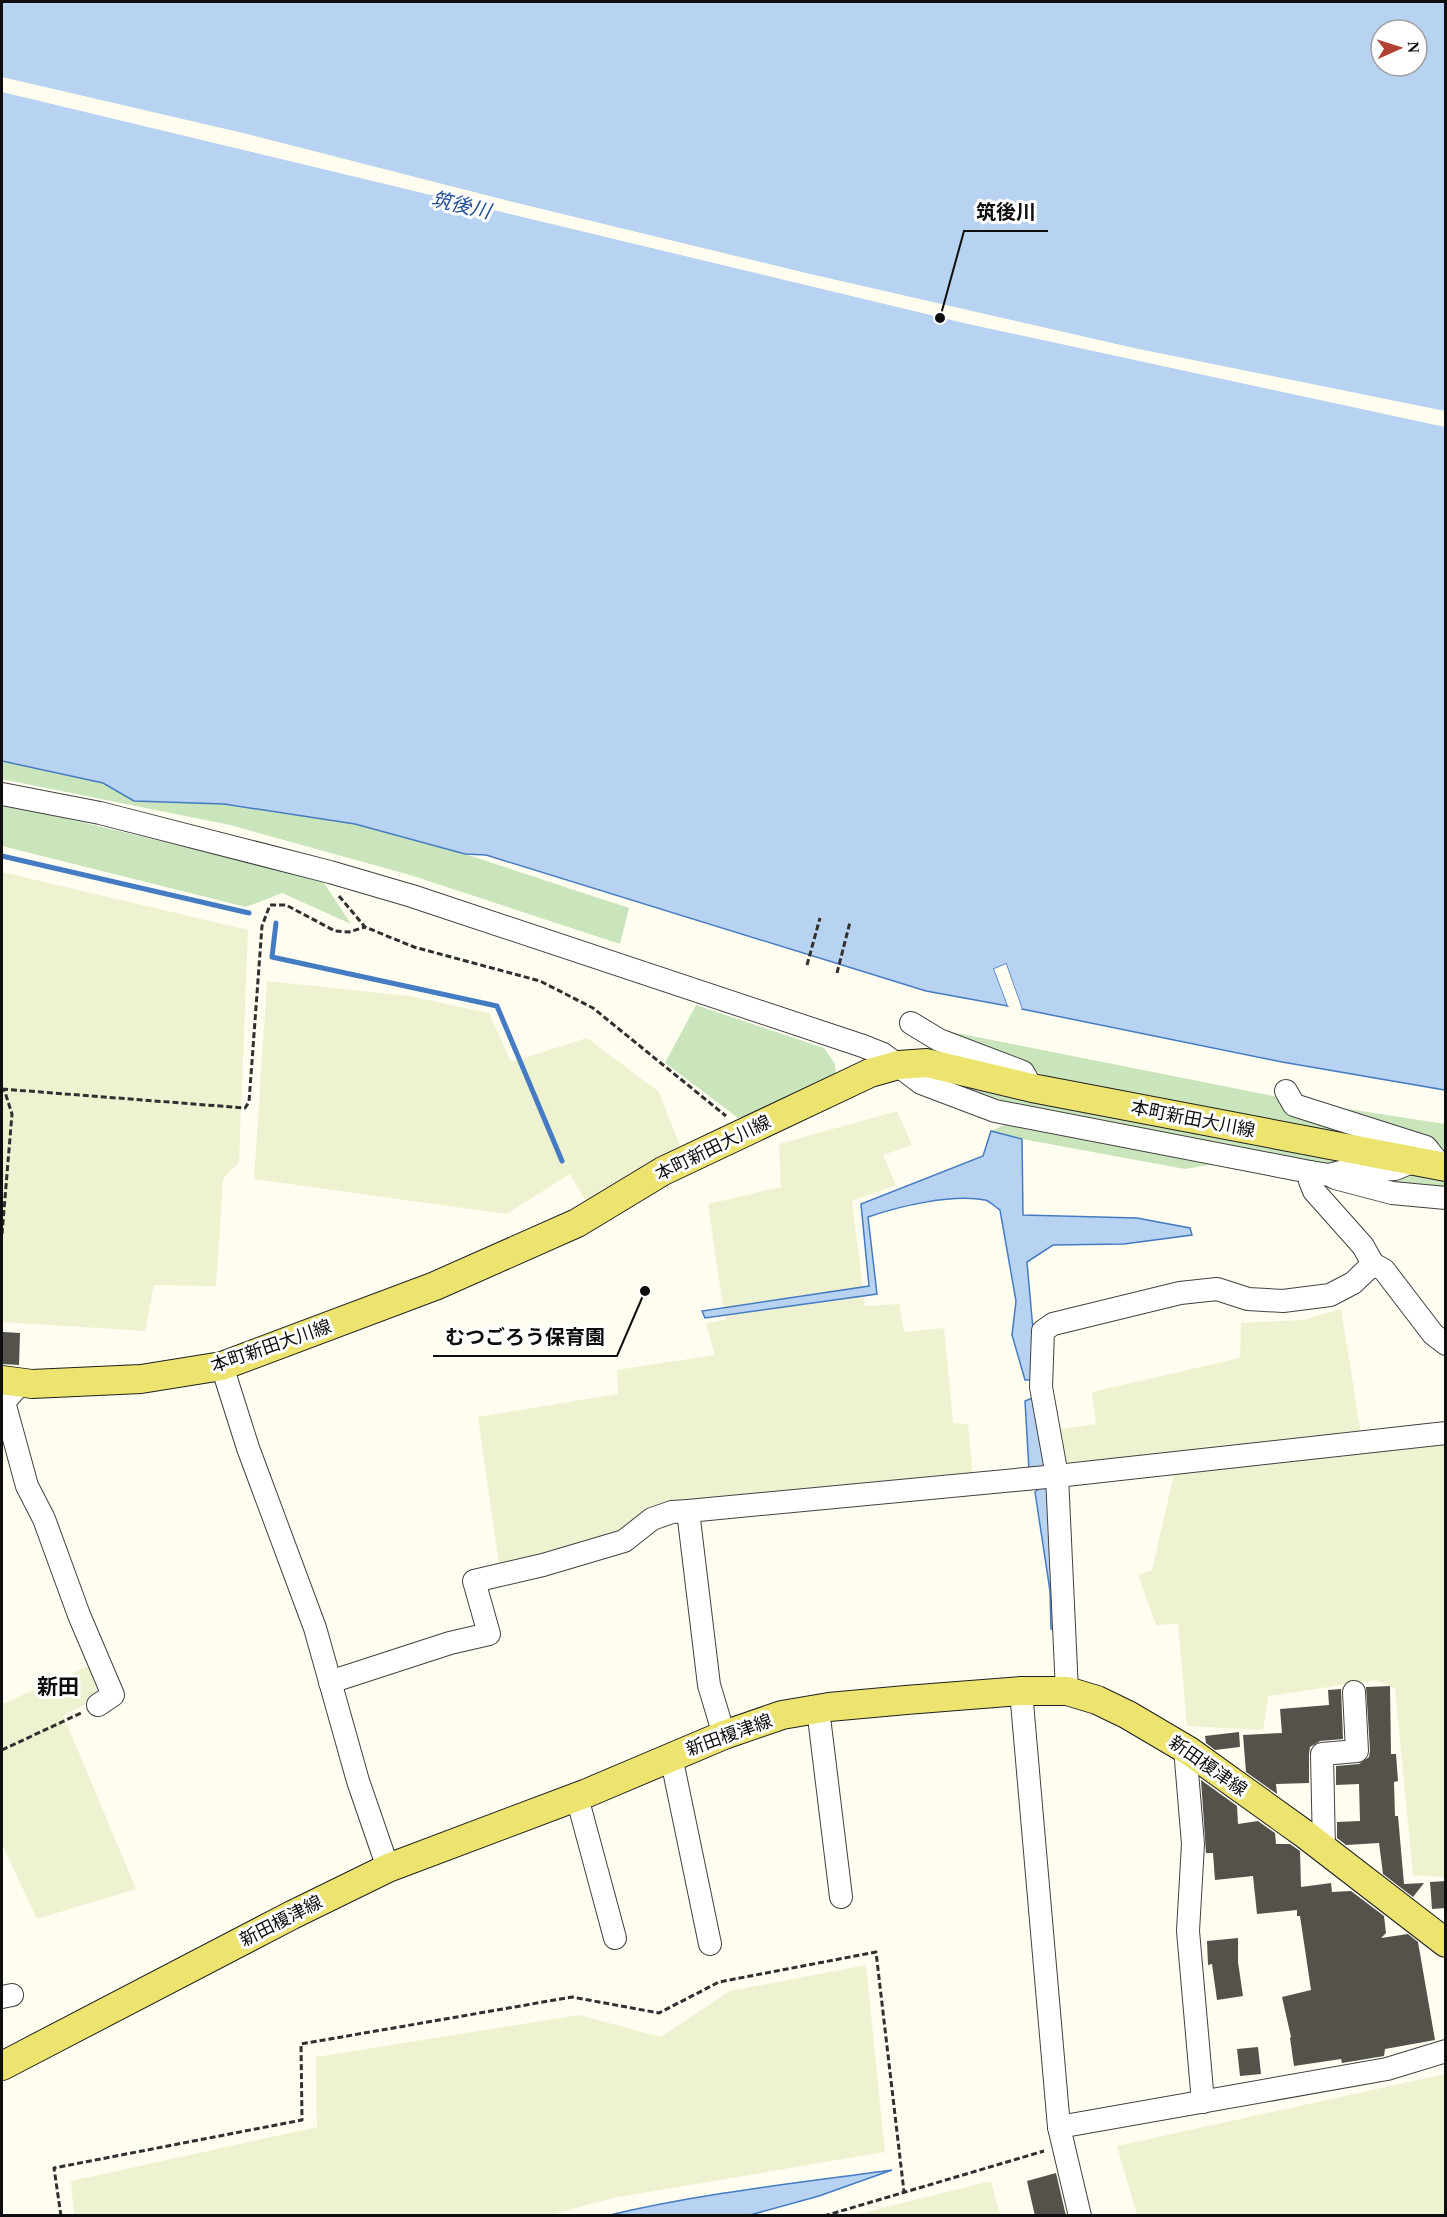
<svg xmlns="http://www.w3.org/2000/svg" width="1447" height="2217" viewBox="0 0 1447 2217" font-family="'Times New Roman','Noto Sans JP',serif">
<style>
.farmland{fill:#eff2d1}
.green{fill:#cae5bc}
.water{fill:#b8d2f1;stroke:#457bc2;stroke-width:1.5;fill-rule:evenodd}
.pier{fill:#fefdef}
.lines{fill:none;stroke-linecap:round;stroke-linejoin:round}
.stream{stroke:#457bc2;stroke-width:5}
.building{fill:#55514b}
.minor-casing{stroke:#414141;stroke-width:24}
.major-casing{stroke:#1f1f1f;stroke-width:30}
.path{stroke:#303030;stroke-width:3;stroke-dasharray:6 3;stroke-linecap:butt}
.minor{stroke:#fff;stroke-width:22}
.major{stroke:#ede470;stroke-width:28}
.labels{text-anchor:middle;stroke-width:6;stroke-linejoin:round;paint-order:stroke}
.street-label{font-size:18px;fill:#0e0e0e;stroke:#fff}
.water-label{font-size:20px;font-style:italic;fill:#214e95;stroke:#fff}
.quarter-label{font-size:21px;font-weight:bold;fill:#0e0e0e;stroke:#fff}
.leader{fill:none;stroke:#0e0e0e;stroke-width:2}
.callout-dot{fill:#0e0e0e;stroke:#fff;stroke-width:2}
.callout-label{font-size:20px;text-anchor:middle;font-weight:bold;fill:#0e0e0e;stroke:#fff;stroke-width:6;stroke-linejoin:round;paint-order:stroke}
</style>
<rect width="100%" height="100%" fill="#fefdef"/>
<g class="farmland">
<polygon points="2,872 248,930 239,1162 223,1179 216,1286 154,1285 145,1331 2,1322"/>
<polygon points="267,981 409,996 489,1013 511,1062 587,1038 659,1092 682,1151 588,1205 570,1174 506,1214 254,1179"/>
<polygon points="897,1111 912,1145 883,1155 896,1185 852,1201 865,1306 899,1304 904,1332 944,1328 953,1423 968,1424 973,1479 649,1512 618,1538 499,1565 478,1417 618,1394 617,1370 715,1355 706,1323 725,1320 708,1204 781,1187 779,1144"/>
<polygon points="1341,1309 1363,1446 1445,1444 1445,1877 1413,1875 1395,1688 1375,1680 1268,1696 1263,1730 1187,1726 1178,1624 1156,1625 1138,1575 1152,1570 1174,1474 1061,1482 1056,1430 1096,1424 1092,1392 1240,1358 1241,1323 1304,1320"/>
<polygon points="89,1666 99,1698 63,1715 136,1889 37,1919 2,1844 2,1704"/>
<polygon points="866,1965 885,2152 613,2198 550,2215 74,2215 71,2181 317,2127 316,2057 579,2015 661,2037 730,1991"/>
<polygon points="1445,2074 1445,2215 1137,2215 1117,2146"/>
<polygon points="991,2181 1000,2215 854,2215"/>
</g>
<g class="green">
<polygon points="2,761 103,783 134,801 224,804 355,824 465,854 629,908 620,944 410,875 230,825 2,779"/>
<polygon points="2,803 322,880 351,924 282,893 246,907 2,846"/>
<polygon points="696,1005 824,1048 835,1064 836,1076 745,1123 665,1063"/>
<polygon points="937,1029 1278,1097 1405,1147 1053,1079"/>
<polygon points="925,1074 1383,1164 1331,1167 992,1100"/>
<polygon points="1303,1102 1445,1124 1445,1150 1431,1139"/>
<polygon points="1013,1121 1226,1162 1185,1169 1022,1139 991,1131"/>
<polygon points="1429,1174 1445,1177 1445,1188 1394,1187 1354,1176"/>
</g>
<g class="water">
<path d="M2 2H1445V1090L1282 1062 1022 1009 1006 964 994 969 1008 1006 926 991 486 855 465 854 355 824 224 804 134 801 103 783 2 761ZM1381 30H1417V66H1381Z"/>
<path d="M991 1131 1022 1139 1023 1215 1137 1218 1190 1228 1192 1235 1124 1244 1053 1245 1027 1262 1035 1352 1032 1380H1025L1012 1335 1016 1301 1000 1210C995 1207 990 1201 985 1200 951 1194 900 1206 868 1217L877 1294 705 1318 702 1311 869 1286 861 1204 983 1156Z"/>
<polygon points="1037,1396 1049,1470 1029,1470 1025,1401"/>
<polygon points="1042,1486 1054,1491 1065,1628 1051,1629 1050,1591 1035,1492"/>
<path d="M892 2170 819 2196 750 2215H610C702 2193 798 2183 892 2170Z"/>
</g>
<g class="pier">
<polygon points="2,77 243,133 509,201 806,273 1134,348 1445,411 1445,427 968,324 2,92"/>
<polygon points="1006,964 1022,1009 1019,1008 1004,968 998,970 1011,1007 1008,1006 994,969"/>
</g>
<g class="lines">
<g class="stream">
<polyline points="2,856 249,913"/>
<polyline points="276,923 272,957 497,1006 562,1161"/>
</g>
</g>
<g class="building">
<polygon points="3,1332 20,1333 19,1365 2,1364"/>
<polygon points="1390,1686 1391,1754 1396,1754 1398,1781 1394,1782 1395,1816 1398,1816 1404,1884 1424,1883 1413,1897 1383,1874 1379,1843 1346,1845 1337,1838 1337,1822 1360,1821 1359,1784 1336,1785 1336,1766 1359,1764 1369,1757 1370,1750 1366,1687"/>
<polygon points="1341,1689 1343,1739 1320,1741 1310,1747 1309,1754 1309,1783 1276,1784 1277,1794 1246,1772 1243,1735 1282,1733 1280,1709 1329,1705 1328,1690"/>
<polygon points="1239,1732 1240,1747 1215,1750 1206,1743 1205,1736"/>
<polygon points="1201,1780 1237,1806 1238,1824 1258,1821 1275,1833 1276,1844 1290,1844 1300,1851 1301,1887 1331,1883 1332,1892 1351,1891 1384,1916 1386,1933 1381,1938 1408,1934 1418,1942 1435,2040 1385,2049 1384,2056 1342,2063 1341,2059 1294,2066 1290,2038 1291,2037 1282,1997 1311,1990 1300,1916 1297,1916 1297,1910 1257,1914 1253,1876 1215,1880 1213,1853 1206,1853"/>
<polygon points="1446,1881 1446,1908 1432,1909 1430,1882"/>
<polygon points="1238,1938 1238,1962 1243,1996 1217,2000 1212,1964 1208,1965 1207,1941"/>
<polygon points="1258,2047 1261,2074 1240,2076 1237,2049"/>
<polygon points="1056,2173 1066,2216 1035,2216 1027,2181"/>
</g>
<g class="lines">
<defs>
<g id="minor">
<polyline points="2,794 100,813 330,872 412,896 863,1046 883,1054 921,1083 995,1111 1310,1172"/>
<polyline points="911,1023 939,1040 1023,1072 1032,1088"/>
<polyline points="1286,1091 1294,1105 1426,1147 1441,1166"/>
<polyline points="1335,1178 1392,1193 1446,1198"/>
<polyline points="1373,1264 1363,1246 1314,1191 1310,1181 1310,1172 1329,1175 1341,1172 1395,1169 1412,1162"/>
<polyline points="222,1366 248,1448 315,1628 358,1781 388,1868"/>
<polyline points="22,1382 4,1402 27,1486 44,1519 79,1615 113,1695 98,1705"/>
<polyline points="330,1682 450,1643 489,1634 474,1581 543,1565 624,1541 652,1519 672,1512 688,1511"/>
<polyline points="1021,1691 1059,2127 1080,2216"/>
<polyline points="1067,1691 1057,1476 1041,1387 1043,1331 1053,1324 1180,1293 1217,1289 1248,1299 1283,1301 1330,1295 1353,1283 1373,1264 1384,1270 1433,1334 1446,1344"/>
<polyline points="818,1709 841,1897"/>
<polyline points="724,1735 709,1685 688,1511 1057,1476 1446,1433"/>
<polyline points="1185,1748 1193,1844 1188,1931 1203,2102"/>
<polyline points="671,1756 710,1944"/>
<polyline points="577,1797 615,1938"/>
<polyline points="1324,1849 1322,1754 1357,1751 1354,1692"/>
<polyline points="2,1997 12,1995"/>
<polyline points="1059,2127 1387,2069 1446,2051"/>
</g>
<g id="major">
<polyline points="2,1380 32,1384 141,1379 222,1366 435,1286 577,1223 663,1171 870,1073 898,1065 927,1063 1032,1088 1446,1167"/>
<polyline points="2,2066 292,1915 388,1868 587,1793 724,1735 782,1715 829,1707 906,1700 1021,1691 1067,1691 1097,1700 1128,1715 1189,1751 1306,1835 1446,1943"/>
</g>
</defs>
<use href="#minor" class="minor-casing"/>
<use href="#major" class="major-casing"/>
<g class="path">
<polyline points="339,896 365,927 414,947 540,981 593,1008 726,1116"/>
<polyline points="807,965 820,918"/>
<polyline points="837,973 850,922"/>
<polyline points="2,1089 245,1108 249,1102 262,926 270,905 286,905 335,931 349,932 365,927"/>
<polyline points="2,1234 12,1114 4,1089"/>
<polyline points="2,1750 81,1713"/>
<polyline points="61,2216 54,2168 302,2120 301,2044 572,1997 659,2013 719,1982 876,1952 904,2192"/>
<polyline points="824,2216 1044,2151"/>
</g>
<use href="#minor" class="minor"/>
<use href="#major" class="major"/>
</g>
<g class="labels">
<g class="street-label">
<text transform="translate(1193 1119) rotate(11)" y="6">本町新田大川線</text>
<text transform="translate(713 1148) rotate(-26)" y="6">本町新田大川線</text>
<text transform="translate(271 1346) rotate(-19)" y="6">本町新田大川線</text>
<text transform="translate(729 1735) rotate(-20)" y="6">新田榎津線</text>
<text transform="translate(1208 1766) rotate(35)" y="6">新田榎津線</text>
<text transform="translate(281 1921) rotate(-27)" y="6">新田榎津線</text>
</g>
<g class="water-label">
<text transform="translate(461 205) rotate(13)" y="7">筑後川</text>
</g>
<g class="quarter-label">
<text x="58" y="1694">新田</text>
</g>
</g>
<path class="leader" d="M940 318L964 231H1048M645 1291L617 1356H433"/>
<g class="callout-dot">
<circle cx="940" cy="318" r="6"/>
<circle cx="645" cy="1291" r="6"/>
</g>
<g class="callout-label">
<text x="1006" y="219">筑後川</text>
<text x="525" y="1344">むつごろう保育園</text>
</g>
<rect width="1447" height="2217" fill="none" stroke="#0e0e0e" stroke-width="6"/>
<g transform="translate(1399 48) rotate(87)"><circle r="28" fill="#ffffff" stroke="#9f9f9f" stroke-width="1.5"/>
<path d="M0-4.5L10 22L0 15L-10 22Z" fill="#b24131"/>
<text y="-9" font-size="16" font-weight="bold" text-anchor="middle" fill="#0e0e0e">N</text>
</g>
</svg>
